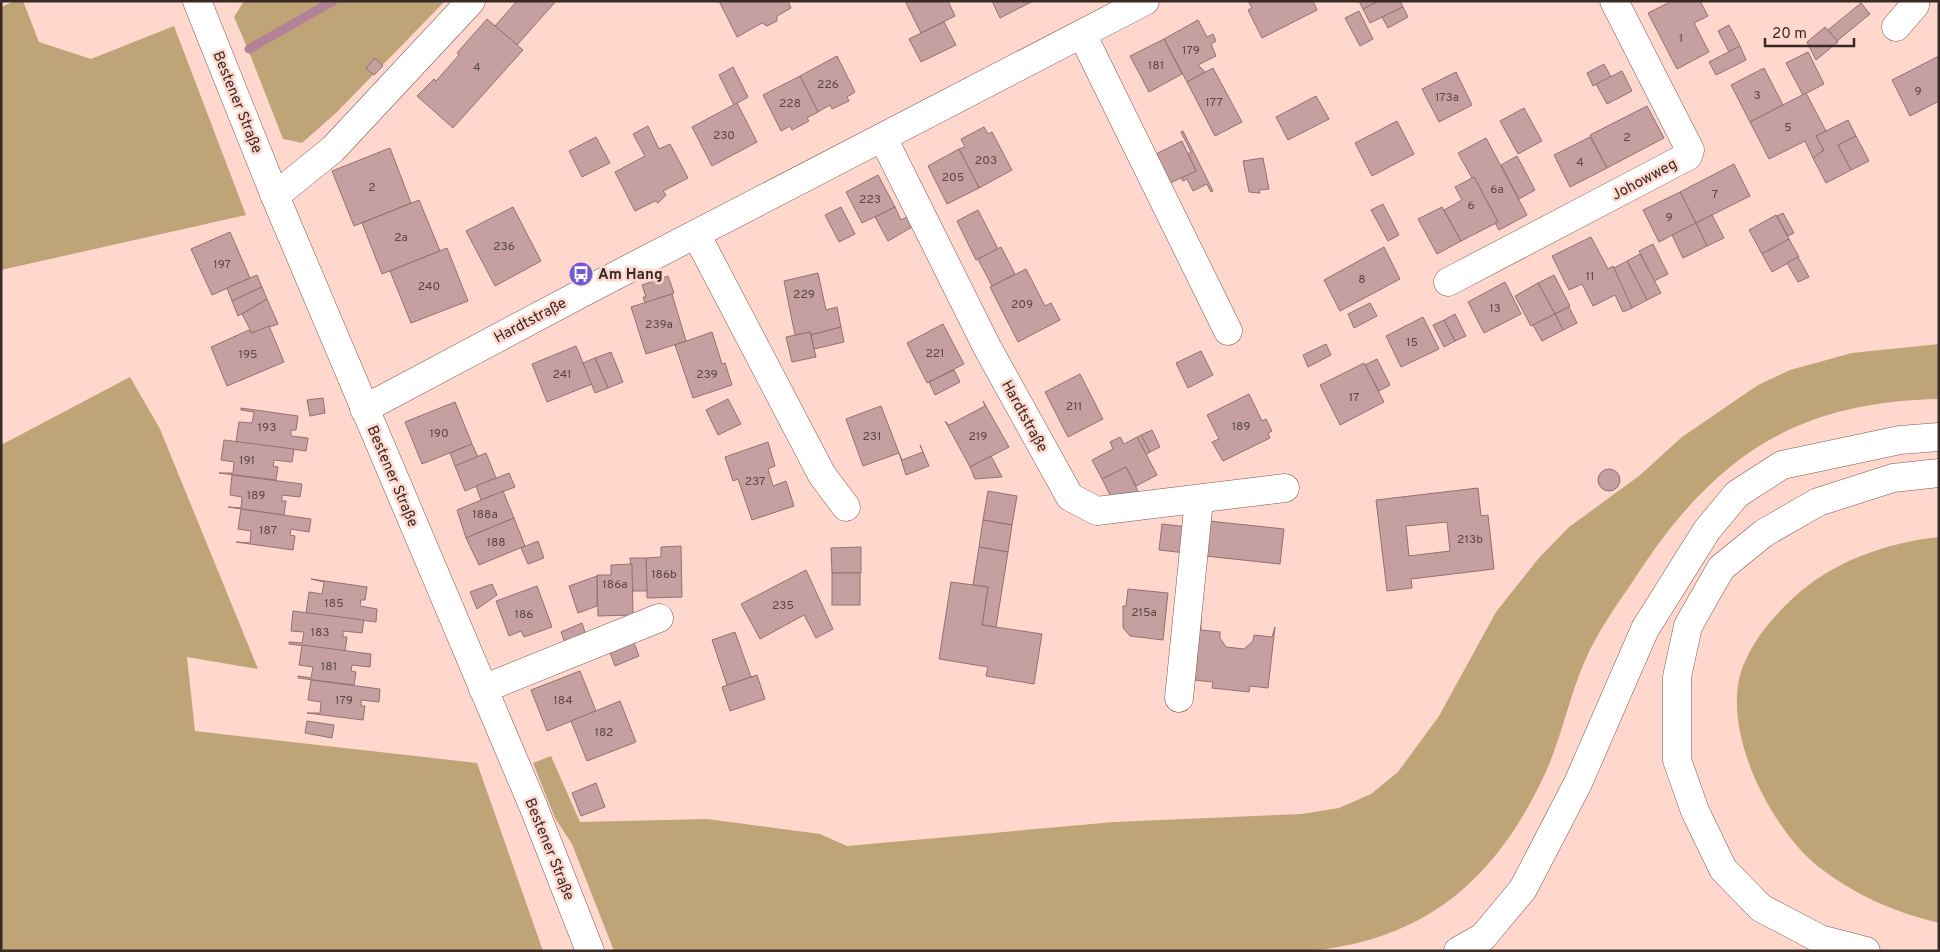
<svg xmlns="http://www.w3.org/2000/svg" width="1940" height="952" viewBox="0 0 1940 952" font-family="Overpass,sans-serif">
<style>
.forest{fill:#bfa478}
.lines{fill:none;stroke-linecap:round;stroke-linejoin:round}
.stream{stroke:#b38296;stroke-width:9}
.building{fill:#c69fa1;stroke:#957072;fill-rule:evenodd}
.minor-casing{stroke:#7a5950;stroke-width:29}
.highway-casing{stroke:#7a5950;stroke-width:29}
.minor{stroke:#fff;stroke-width:28}
.highway{stroke:#fff;stroke-width:28}
.labels{text-anchor:middle;stroke-width:5;stroke-linejoin:round;paint-order:stroke}
.number-label{font-size:12px;fill:#5c4745}
.street-label{font-size:15px;fill:#392a26;stroke:#ffd7cc}
.poi-label{font-size:15px;font-weight:bold;fill:#392a26;stroke:#ffd7cc;text-anchor:start}
</style>
<rect width="100%" height="100%" fill="#ffd7cc"/>
<g class="forest">
<polygon points="15,1 23,1 39,42 91,59 174,26 246,215 1,270 1,7"/>
<polygon points="244,1 329,1 247,47 234,17"/>
<polygon points="337,1 445,1 337,112 302,143 283,139 249,52"/>
<path d="M1939 344V399C1793 402 1713 458 1635 578 1617 605 1597 632 1584 663 1568 700 1561 741 1543 778 1494 881 1425 940 1309 951H614L572 844 555 818 533 763 551 756 580 822 707 819 820 834 847 846 1114 822 1302 814 1339 808 1371 794 1398 772 1439 716 1496 612 1538 559 1569 527 1639 476 1682 437 1758 385 1790 370 1852 353Z"/>
<polygon points="130,377 160,429 258,669 187,657 195,731 477,763 543,951 1,951 1,445"/>
<path d="M1939 537V923C1896 913 1855 895 1820 868 1770 829 1719 728 1743 666 1754 639 1771 619 1792 599 1831 562 1885 543 1939 537Z"/>
</g>
<g class="lines">
<polyline class="stream" points="249,49 333,1"/>
</g>
<g class="building">
<polygon points="517,1 556,1 517,45 495,26"/>
<polygon points="719,1 788,1 791,8 777,16 777,21 767,26 762,23 737,37"/>
<polygon points="905,1 948,1 955,16 921,33"/>
<polygon points="992,1 1033,1 1000,18"/>
<polygon points="1248,1 1313,1 1317,10 1262,38 1248,10 1252,8"/>
<polygon points="1359,1 1379,1 1363,9"/>
<polygon points="1379,1 1400,1 1403,7 1370,23 1363,9"/>
<polygon points="1672,1 1700,1 1708,16 1694,23 1709,52 1677,69 1648,13"/>
<polygon points="1861,3 1870,14 1837,41 1828,30"/>
<polygon points="1403,7 1408,17 1388,28 1382,17"/>
<polygon points="1359,11 1373,39 1360,46 1345,18"/>
<polygon points="487,19 523,50 453,128 417,96 434,79 436,81 459,55 457,53"/>
<polygon points="1198,20 1207,37 1213,34 1216,41 1211,44 1216,56 1198,65 1205,72 1187,82 1164,39"/>
<polygon points="944,22 956,45 921,62 909,39"/>
<polygon points="1729,25 1740,46 1729,52 1718,31"/>
<polygon points="1825,27 1838,42 1816,60 1807,42"/>
<polygon points="1164,39 1182,74 1149,92 1130,56"/>
<polygon points="1740,46 1746,60 1716,75 1709,62"/>
<polygon points="1808,52 1824,84 1803,95 1786,63"/>
<polygon points="837,56 855,92 847,97 849,101 832,109 830,105 818,112 800,76"/>
<polygon points="1939,56 1939,101 1910,116 1892,80"/>
<polygon points="375,58 383,66 374,75 366,68"/>
<polygon points="1604,64 1611,77 1593,86 1587,73"/>
<polygon points="733,67 748,97 734,105 719,75"/>
<polygon points="1213,68 1242,122 1215,136 1187,82"/>
<polygon points="1764,68 1783,105 1750,122 1731,85"/>
<polygon points="1622,71 1632,91 1607,104 1596,84"/>
<polygon points="1456,72 1472,105 1439,122 1422,89"/>
<polygon points="800,76 818,112 807,118 809,121 792,130 790,126 781,131 763,95"/>
<polygon points="1806,93 1826,131 1816,136 1824,150 1821,151 1822,153 1813,158 1805,141 1769,159 1750,122"/>
<polygon points="1316,96 1329,119 1288,140 1276,117"/>
<polygon points="737,103 757,142 712,166 692,127"/>
<polygon points="1647,106 1664,138 1607,168 1590,135"/>
<polygon points="1524,108 1542,141 1518,154 1500,121"/>
<polygon points="1848,120 1856,136 1838,145 1851,170 1826,183 1813,158 1824,150 1816,136"/>
<polygon points="1397,121 1414,154 1372,176 1355,143"/>
<polygon points="648,126 659,149 670,144 688,178 663,191 666,195 658,203 655,201 635,211 615,172 645,156 633,134"/>
<polygon points="984,127 988,134 992,132 1012,170 979,188 959,149 965,147 961,139"/>
<polygon points="1183,131 1213,191 1211,192 1207,184 1193,191 1187,179 1183,181 1181,178 1196,171 1188,154 1191,152 1181,132"/>
<polygon points="1856,136 1869,161 1851,170 1838,145"/>
<polygon points="596,137 610,163 582,177 569,151"/>
<polygon points="1590,137 1607,168 1570,187 1554,155"/>
<polygon points="1486,138 1527,215 1499,230 1495,223 1498,222 1474,177 1472,178 1458,153"/>
<polygon points="1182,141 1196,171 1168,184 1154,155"/>
<polygon points="390,148 411,203 354,226 332,171"/>
<polygon points="959,149 979,188 947,204 928,166"/>
<polygon points="1517,156 1535,190 1519,199 1501,165"/>
<polygon points="1263,158 1269,189 1259,190 1260,193 1249,192 1243,161"/>
<polygon points="1734,164 1750,196 1696,223 1680,192"/>
<polygon points="878,175 895,207 862,223 846,192"/>
<polygon points="1474,177 1498,222 1461,241 1444,210 1462,200 1455,187"/>
<polygon points="1680,192 1696,223 1659,242 1643,210"/>
<polygon points="419,200 440,251 382,274 362,223"/>
<polygon points="1383,204 1399,235 1388,241 1371,210"/>
<polygon points="513,207 541,261 495,286 466,231"/>
<polygon points="841,207 855,234 839,242 825,215"/>
<polygon points="895,207 901,220 907,217 912,227 888,241 875,217"/>
<polygon points="1442,207 1461,241 1437,254 1418,219"/>
<polygon points="978,210 998,249 976,260 957,221"/>
<polygon points="1783,213 1794,233 1788,236 1777,216"/>
<polygon points="1712,215 1724,238 1707,246 1696,223"/>
<polygon points="1776,215 1789,239 1762,254 1749,230"/>
<polygon points="1696,223 1707,246 1683,258 1672,235"/>
<polygon points="230,232 250,278 212,295 191,249"/>
<polygon points="1591,237 1608,269 1613,266 1625,290 1632,308 1623,312 1615,295 1593,306 1582,284 1569,290 1552,256"/>
<polygon points="1789,239 1799,257 1772,272 1762,254"/>
<polygon points="1653,244 1668,274 1654,281 1639,251"/>
<polygon points="1001,247 1015,274 992,286 978,259"/>
<polygon points="1384,247 1400,279 1340,311 1324,280"/>
<polygon points="447,248 468,301 411,323 390,271"/>
<polygon points="1640,254 1661,293 1647,300 1627,261"/>
<polygon points="1798,257 1809,277 1798,282 1787,263"/>
<polygon points="1627,261 1647,300 1632,308 1614,268"/>
<polygon points="1026,269 1045,306 1051,303 1060,320 1018,342 990,287"/>
<polygon points="818,273 826,310 837,307 841,327 811,335 810,332 795,335 784,281"/>
<polygon points="257,275 262,287 232,301 227,288"/>
<polygon points="1554,275 1570,306 1555,314 1538,283"/>
<polygon points="668,276 674,293 645,303 643,297 646,297 642,285"/>
<polygon points="1505,282 1521,314 1484,333 1468,302"/>
<polygon points="1538,283 1555,314 1531,326 1515,296"/>
<polygon points="262,287 267,299 238,316 232,301"/>
<polygon points="672,294 686,341 646,354 631,307"/>
<polygon points="267,299 278,324 252,333 242,314"/>
<polygon points="1370,303 1377,316 1354,328 1348,314"/>
<polygon points="1569,307 1577,323 1563,330 1555,314"/>
<polygon points="1455,314 1466,336 1455,341 1444,320"/>
<polygon points="1555,314 1563,330 1542,341 1533,325"/>
<polygon points="1423,317 1439,349 1401,367 1386,336"/>
<polygon points="1444,320 1455,341 1444,347 1433,325"/>
<polygon points="943,324 964,364 927,383 907,343"/>
<polygon points="269,326 284,362 227,386 211,347 249,330 252,333"/>
<polygon points="841,327 844,342 814,349 811,335"/>
<polygon points="712,332 722,364 725,363 732,385 693,398 675,345"/>
<polygon points="810,332 816,357 792,362 786,337"/>
<polygon points="1326,344 1331,355 1308,367 1303,355"/>
<polygon points="576,346 592,384 547,402 532,364"/>
<polygon points="1201,351 1213,375 1188,388 1176,363"/>
<polygon points="611,352 623,382 608,388 595,358"/>
<polygon points="595,358 608,388 595,393 583,363"/>
<polygon points="1377,359 1390,385 1379,391 1365,365"/>
<polygon points="1364,363 1384,402 1340,425 1320,385"/>
<polygon points="954,370 960,382 935,395 929,382"/>
<polygon points="1080,374 1103,419 1068,437 1045,392"/>
<polygon points="1249,394 1262,421 1266,419 1272,431 1268,433 1270,438 1223,461 1212,442 1219,439 1207,415"/>
<polygon points="323,398 325,413 310,416 307,400"/>
<polygon points="728,399 741,424 718,435 706,410"/>
<polygon points="983,401 1009,447 970,467 945,421 949,425 985,406"/>
<polygon points="455,402 472,444 422,464 405,422"/>
<polygon points="881,406 899,453 863,466 846,419"/>
<polygon points="241,408 298,416 296,430 291,430 291,436 308,438 306,451 236,442 239,422 252,423 254,412 241,410"/>
<polygon points="1152,430 1160,447 1150,452 1141,435"/>
<polygon points="1141,435 1150,452 1146,455 1137,437"/>
<polygon points="1120,437 1124,444 1137,437 1157,475 1136,486 1126,467 1102,479 1092,460 1113,449 1110,442"/>
<polygon points="224,440 294,449 292,462 274,460 273,466 278,467 276,480 219,473 233,473 234,462 221,460"/>
<polygon points="768,442 775,466 768,469 773,486 786,481 794,506 752,520 738,479 733,481 725,457"/>
<polygon points="472,444 478,457 455,466 450,453"/>
<polygon points="920,445 929,466 906,475 899,453 902,460 923,452"/>
<polygon points="486,453 496,478 465,491 455,466"/>
<polygon points="991,456 1002,477 975,479 970,467"/>
<polygon points="1126,467 1139,493 1111,497 1102,479"/>
<circle cx="1609" cy="480" r="11"/>
<polygon points="509,473 515,487 481,500 476,486"/>
<polygon points="232,475 302,484 300,497 282,495 282,501 286,501 284,515 228,507 241,508 242,497 230,495"/>
<path d="M1478 488 1481 516 1488 515 1494 569 1411 579 1412 588 1387 591 1376 500ZM1447 522 1450 551 1409 556 1406 526Z"/>
<polygon points="503,491 514,518 466,538 457,510"/>
<polygon points="988,491 1017,496 1012,525 983,520"/>
<polygon points="241,509 311,519 309,532 291,529 290,535 295,536 293,550 236,542 250,543 251,531 238,529"/>
<polygon points="514,518 525,546 479,565 466,538"/>
<polygon points="983,520 1012,525 1008,552 979,547"/>
<polygon points="1209,521 1284,529 1280,564 1205,556"/>
<polygon points="1162,524 1189,527 1186,553 1159,550"/>
<polygon points="538,541 544,558 528,564 521,548"/>
<polygon points="681,546 682,597 647,598 646,558 661,557 661,547"/>
<polygon points="861,547 861,573 832,573 831,548"/>
<polygon points="979,547 1008,552 996,627 982,625 988,587 973,585"/>
<polygon points="630,558 646,558 647,591 633,591"/>
<polygon points="632,564 633,615 598,616 597,575 611,575 611,565"/>
<polygon points="806,570 833,629 816,638 804,615 760,639 741,604"/>
<rect x="832" y="573" width="28" height="32"/>
<polygon points="597,576 597,606 578,613 569,586"/>
<polygon points="311,579 367,587 365,600 361,600 360,606 377,609 376,622 306,613 309,592 322,594 324,582"/>
<polygon points="951,582 988,587 982,625 1042,634 1034,684 986,676 988,667 939,659"/>
<polygon points="492,584 497,595 477,609 470,592"/>
<polygon points="537,586 552,627 524,637 521,631 509,636 496,601"/>
<polygon points="1128,589 1168,593 1163,640 1130,636 1123,628 1123,606 1126,606"/>
<polygon points="293,611 364,620 362,633 343,631 343,637 347,637 345,651 289,644 289,642 302,643 304,632 291,631"/>
<polygon points="1201,619 1201,630 1220,632 1220,638 1226,647 1244,649 1253,641 1254,635 1272,637 1275,627 1268,688 1250,686 1249,692 1212,688 1213,682 1194,680"/>
<polygon points="582,623 586,635 565,643 561,632"/>
<polygon points="630,632 639,656 615,666 606,642"/>
<polygon points="735,632 751,677 727,685 712,640"/>
<polygon points="302,645 371,654 370,667 352,665 351,671 356,672 354,685 298,678 298,676 311,678 313,667 299,665"/>
<polygon points="580,671 596,711 547,731 531,690"/>
<polygon points="757,675 765,699 730,711 722,687"/>
<polygon points="311,680 380,689 379,702 361,700 361,706 365,706 363,720 307,713 320,713 321,702 308,700"/>
<polygon points="620,701 636,742 587,761 571,721"/>
<polygon points="307,721 334,725 332,738 305,733"/>
<polygon points="596,783 605,807 581,816 572,793"/>
</g>
<g class="lines">
<defs>
<g id="minor">
<polyline points="197,1 275,196 534,808 590,951"/>
<polyline points="1896,27 1915,5 1915,1"/>
<polyline points="1082,34 1228,331"/>
<polyline points="883,138 987,347 1070,497 1097,511 1285,488"/>
<polyline points="275,196 333,149 471,1"/>
<polyline points="696,234 822,475 846,507"/>
<polyline points="1448,282 1688,156 1690,150 1614,1"/>
<polyline points="364,409 584,292 1145,1"/>
<polyline points="483,689 659,618"/>
<polyline points="1179,698 1199,500"/>
</g>
<g id="highway">
<polyline points="1458,951 1483,937 1523,889 1578,783 1645,629 1707,530 1737,494 1782,465 1900,440 1939,437"/>
<polyline points="1866,951 1820,939 1761,908 1723,869 1695,811 1677,760 1677,677 1688,626 1721,568 1764,533 1818,502 1893,478 1939,473"/>
</g>
</defs>
<use href="#minor" class="minor-casing"/>
<use href="#highway" class="highway-casing"/>
<use href="#minor" class="minor"/>
<use href="#highway" class="highway"/>
</g>
<defs>
<symbol id="bus-disc" viewBox="-11 -11 22 22"><circle r="9.5" fill="#715bd5" stroke="#ffd7cc"/><path d="M-5-6H5V4H4V6H2V4H-2V6H-4V4H-5ZM-3.5-4V0h7V-4ZM-3.5 1.2v1.5H-2V1.2ZM2 1.2v1.5H3.5V1.2Z" fill="#fff"/></symbol>
</defs>
<g fill-rule="evenodd">
<use href="#bus-disc" x="567" y="260" width="28" height="28"/>
</g>
<g class="labels">
<g class="number-label">
<text x="1681" y="42">1</text>
<text x="1191" y="54">179</text>
<text x="1156" y="69">181</text>
<text x="477" y="71">4</text>
<text x="828" y="88">226</text>
<text x="1918" y="95">9</text>
<text x="1757" y="99">3</text>
<text x="1447" y="101">173a</text>
<text x="1214" y="106">177</text>
<text x="790" y="107">228</text>
<text x="1788" y="131">5</text>
<text x="724" y="139">230</text>
<text x="1627" y="141">2</text>
<text x="986" y="164">203</text>
<text x="1580" y="166">4</text>
<text x="953" y="181">205</text>
<text x="372" y="191">2</text>
<text x="1497" y="193">6a</text>
<text x="1715" y="198">7</text>
<text x="870" y="203">223</text>
<text x="1471" y="209">6</text>
<text x="1669" y="221">9</text>
<text x="401" y="241">2a</text>
<text x="504" y="250">236</text>
<text x="222" y="268">197</text>
<text x="1590" y="280">11</text>
<text x="1362" y="283">8</text>
<text x="429" y="290">240</text>
<text x="804" y="298">229</text>
<text x="1022" y="308">209</text>
<text x="1495" y="312">13</text>
<text x="659" y="328">239a</text>
<text x="1412" y="346">15</text>
<text x="935" y="357">221</text>
<text x="248" y="358">195</text>
<text x="562" y="378">241</text>
<text x="707" y="378">239</text>
<text x="1354" y="401">17</text>
<text x="1074" y="410">211</text>
<text x="1241" y="430">189</text>
<text x="267" y="431">193</text>
<text x="439" y="437">190</text>
<text x="872" y="440">231</text>
<text x="978" y="440">219</text>
<text x="247" y="464">191</text>
<text x="755" y="485">237</text>
<text x="256" y="499">189</text>
<text x="485" y="518">188a</text>
<text x="268" y="534">187</text>
<text x="1470" y="543">213b</text>
<text x="496" y="546">188</text>
<text x="664" y="578">186b</text>
<text x="615" y="588">186a</text>
<text x="334" y="607">185</text>
<text x="783" y="609">235</text>
<text x="1144" y="616">215a</text>
<text x="524" y="618">186</text>
<text x="320" y="636">183</text>
<text x="329" y="670">181</text>
<text x="344" y="704">179</text>
<text x="563" y="704">184</text>
<text x="604" y="736">182</text>
</g>
<g class="street-label">
<text transform="translate(238 102) rotate(68)" y="5">Bestener Straße</text>
<text transform="translate(1644 179) rotate(-28)" y="5">Johowweg</text>
<text transform="translate(530 320) rotate(-28)" y="5">Hardtstraße</text>
<text transform="translate(1025 416) rotate(61)" y="5">Hardtstraße</text>
<text transform="translate(393 476) rotate(67)" y="5">Bestener Straße</text>
<text transform="translate(550 849) rotate(68)" y="5">Bestener Straße</text>
</g>
<g class="poi-label">
<text x="598" y="279">Am Hang</text>
</g>
</g>
<rect width="1940" height="952" fill="none" stroke="#392a26" stroke-width="5"/>
<path d="M1765 38v8h89v-8" fill="none" stroke="#392a26" stroke-width="2.5"/>
<text x="1772" y="38" font-size="15" fill="#392a26" stroke="#ffd7cc" stroke-width="4" paint-order="stroke">20 m</text>
</svg>
